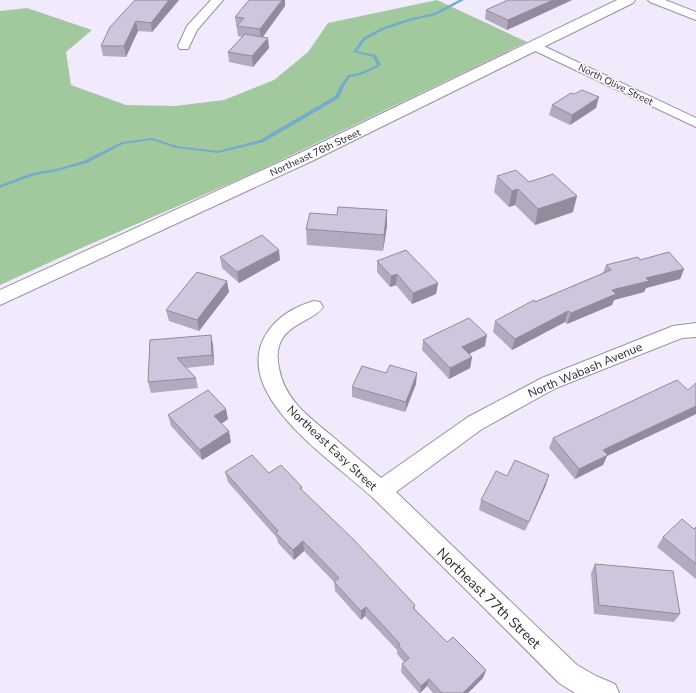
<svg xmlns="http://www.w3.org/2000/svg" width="696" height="693" viewBox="0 0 696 693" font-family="'Nunito Sans',sans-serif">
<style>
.green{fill:#a2c89e}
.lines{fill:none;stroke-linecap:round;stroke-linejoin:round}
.stream{fill:#75acc9;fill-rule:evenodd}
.minor-casing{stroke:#9990a5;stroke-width:2}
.tertiary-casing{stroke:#9990a5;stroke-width:2}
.minor{fill:#fff;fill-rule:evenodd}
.tertiary{fill:#fff;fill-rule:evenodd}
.wall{fill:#b2aabe}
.shaded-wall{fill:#918b9b}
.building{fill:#cfc6dd;stroke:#918b9b}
.labels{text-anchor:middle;stroke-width:3;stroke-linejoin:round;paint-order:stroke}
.far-street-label{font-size:10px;fill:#29262e;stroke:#fff}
.street-label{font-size:12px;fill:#29262e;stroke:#fff}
.near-street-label{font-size:14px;fill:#29262e;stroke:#fff}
</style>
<rect width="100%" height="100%" fill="#f1e9fc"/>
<polygon class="green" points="437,0 527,42 254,173 79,249 0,285 0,11 27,8 92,30 66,52 71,85 126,105 175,106 224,100 274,80 308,52 328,23"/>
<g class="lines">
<polygon class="stream" points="459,0 464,0 436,15 410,21 383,30 365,40 357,51 376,55 381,65 380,66 361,75 350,77 344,86 339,98 264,142 218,153 176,148 152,140 123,144 87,163 57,171 35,175 0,188 0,185 32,173 56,169 83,161 122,142 152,138 177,146 218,151 260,140 335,96 340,86 348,75 359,73 377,65 373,57 353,52 363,38 381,28 408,19 434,13"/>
<defs>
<g id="minor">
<polygon points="211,0 223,0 197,30 188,49 180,49 178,46 187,26"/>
<polygon points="648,0 665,0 696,12 696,20 650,2"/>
<polygon points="535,42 696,118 696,127 531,49 529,46 531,43"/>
<path d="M314 301 320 302 323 307C316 319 290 323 281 341 277 349 277 359 279 368 284 399 309 417 332 436 348 450 365 464 381 478L468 417 542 378 673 326 696 323V337L682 338 556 388 482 429 396 492 577 665 596 676 615 684 619 693H575L559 683C497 621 436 559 373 498 338 466 283 429 264 386 246 344 275 312 314 301Z"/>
</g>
<polygon id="tertiary" points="617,0 635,0 633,3 312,161 0,305 0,290 300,153"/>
</defs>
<use href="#minor" class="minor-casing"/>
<use href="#tertiary" class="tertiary-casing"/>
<use href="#minor" class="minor"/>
<use href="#tertiary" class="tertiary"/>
</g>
<g class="wall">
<polygon points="179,0 152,32 138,31 126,57 103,56 101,46 110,27"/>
<polygon points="572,0 507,30 485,19 486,10"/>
<polygon points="285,6 263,37 269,48 253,67 229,62 228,52 242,37 238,36 235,17"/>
<polygon points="552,105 596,108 570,125 549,115"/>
<polygon points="497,176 529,182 573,212 535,225 515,205 509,207 494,192"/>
<polygon points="387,210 387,226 383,251 307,245 306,229"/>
<polygon points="220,257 280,260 239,283 222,268"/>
<polygon points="640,260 684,269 680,279 646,288 644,292 614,300 612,305 567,324 565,322 512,350 493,332 495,321 535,302 603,273 606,265"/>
<polygon points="377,261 438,283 436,294 412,304 396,285 390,287 377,272"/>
<polygon points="229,292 199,331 169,321 166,310"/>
<polygon points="211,335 213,345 214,365 186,368 196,378 198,388 151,393 148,382 150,340"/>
<polygon points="423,340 485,346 469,354 472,357 470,368 449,379 422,350"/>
<polygon points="386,373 416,384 405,412 352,397 352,387"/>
<polygon points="696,414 607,456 603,465 575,479 549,448 553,438"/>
<polygon points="168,415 228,419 221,423 231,442 202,460 171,426"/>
<polygon points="225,472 269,473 302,487 302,490 415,605 415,609 447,642 486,670 483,678 468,693 433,693 427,686 420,693 419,693 401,672 402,664 404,662 397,654 397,650 365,616 361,620 335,591 334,582 304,551 294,560 278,543 277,538 228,482"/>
<polygon points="507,476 546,485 525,531 479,510 481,500"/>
<polygon points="696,527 696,579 657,547 663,537 694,529"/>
<polygon points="595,564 680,614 674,622 594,614 591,573"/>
</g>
<g class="shaded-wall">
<polygon points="169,0 179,0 152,32 151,23"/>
<polygon points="282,0 285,0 285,6 261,39 260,29"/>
<polygon points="553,0 572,0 507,30 508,20"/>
<polygon points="136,21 138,31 126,57 124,46"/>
<polygon points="268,38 269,48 253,67 252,56"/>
<polygon points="599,97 596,108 570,125 572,115"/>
<polygon points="518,189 515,205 509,207 512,191"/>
<polygon points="577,196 573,212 535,225 538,209"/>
<polygon points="387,210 387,226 383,251 384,235"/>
<polygon points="279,250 280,260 239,283 237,272"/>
<polygon points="684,269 680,279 646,288 644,292 614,300 612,305 567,324 571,313 612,290 646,278"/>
<polygon points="397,274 396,285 390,287 391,276"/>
<polygon points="227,281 229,292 199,331 197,320"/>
<polygon points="438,283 436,294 412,304 413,293"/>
<polygon points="568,311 565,322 512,350 515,339"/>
<polygon points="211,335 213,345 214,365 212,355"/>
<polygon points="487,335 485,346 461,358 462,347"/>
<polygon points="472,357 470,368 449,379 450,368"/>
<polygon points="417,373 416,384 405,412 406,402"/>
<polygon points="696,406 696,414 607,456 603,465 575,479 579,469 603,450"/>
<polygon points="226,409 228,419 217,427 214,416"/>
<polygon points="229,431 231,442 202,460 200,450"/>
<polygon points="549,475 546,485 525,531 529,522"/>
<polygon points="303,541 304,551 294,560 293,550"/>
<polygon points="366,607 365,616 361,620 361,611"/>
<polygon points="486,670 483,678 468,693 463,693"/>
<polygon points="429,679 427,686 420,693 421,686"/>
</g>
<g class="building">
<polygon points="135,0 169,0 151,23 136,21 124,46 101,46 110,27"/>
<polygon points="249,0 282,0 260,29 237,26 244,18 235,17"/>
<polygon points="508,0 553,0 508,20 486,10"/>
<polygon points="245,34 268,38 252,56 228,52"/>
<polygon points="582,90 599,97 572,115 552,105 571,93 574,94"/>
<polygon points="516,170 529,182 553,174 577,196 538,209 518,189 512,191 497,176"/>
<polygon points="338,207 387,210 384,235 306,229 310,213 337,215"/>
<polygon points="262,235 279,250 237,272 220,257"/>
<polygon points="406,250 438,283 413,293 397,274 391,276 377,261"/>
<polygon points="669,252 684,269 646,278 649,281 612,290 616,294 571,313 568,311 515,339 495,321 534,300 535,302 611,270 606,265 638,257 640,260"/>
<polygon points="197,272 227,281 197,320 166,310"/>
<polygon points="469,318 487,335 462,347 472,357 450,368 423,340"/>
<polygon points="211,335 212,355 177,358 196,378 148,382 150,340"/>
<polygon points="390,365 417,373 406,402 352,387 362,366 386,373"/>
<polygon points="677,380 688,390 696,383 696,406 603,450 608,455 579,469 553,438"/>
<polygon points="208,390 226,409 214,416 229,431 200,450 168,415"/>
<polygon points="252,455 269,473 281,465 302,487 300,488 353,539 415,605 413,608 447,642 453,637 486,670 463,693 442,693 429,679 421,686 402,664 409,658 398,645 400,644 366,607 361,611 334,582 339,578 303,541 293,550 276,533 278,531 225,472"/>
<polygon points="515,460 549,475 529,522 481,500 496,471 507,476"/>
<polygon points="682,519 694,529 696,527 696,564 663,537"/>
<polygon points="595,564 673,571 680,614 599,605"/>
</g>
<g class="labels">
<g class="far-street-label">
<text transform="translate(616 84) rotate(26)" y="4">North Olive Street</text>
<text transform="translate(315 152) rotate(-25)" y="4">Northeast 76th Street</text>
</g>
<g class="street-label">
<text transform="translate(585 370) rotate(-23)" y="4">North Wabash Avenue</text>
<text transform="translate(332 448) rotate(43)" y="4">Northeast Easy Street</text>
</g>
<g class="near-street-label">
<text transform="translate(489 598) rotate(44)" y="5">Northeast 77th Street</text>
</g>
</g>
</svg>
